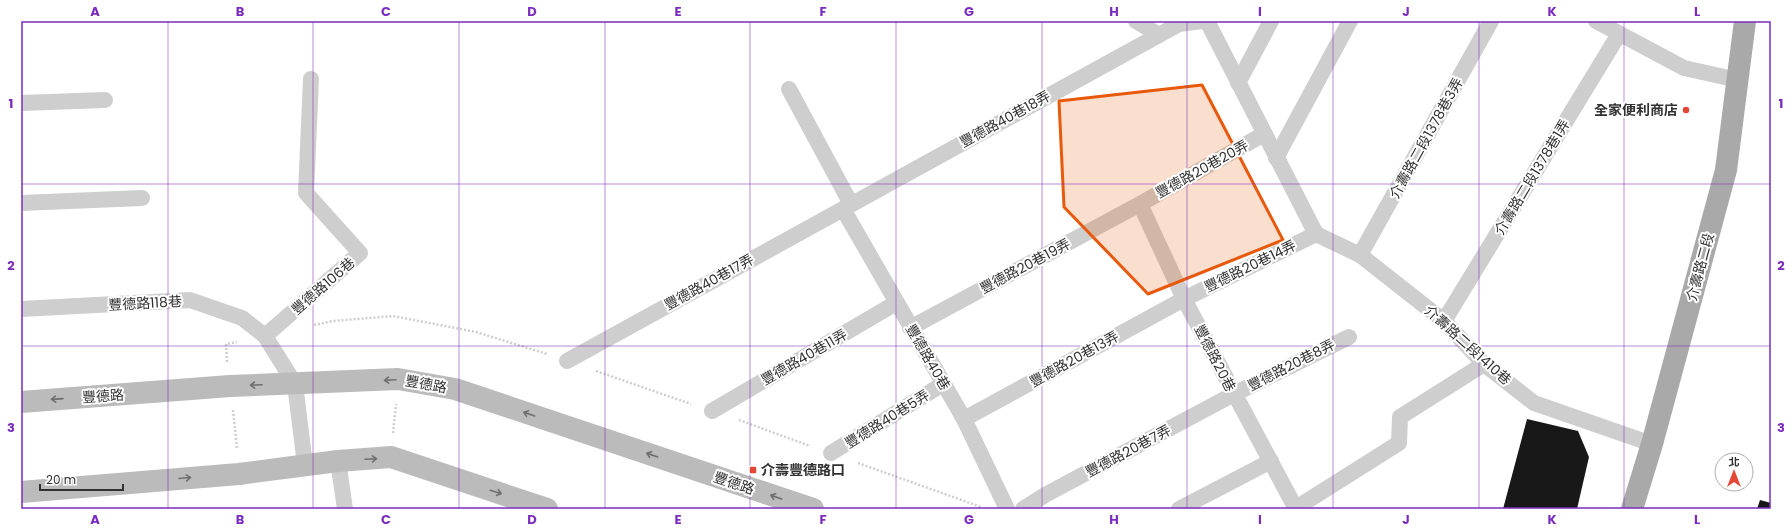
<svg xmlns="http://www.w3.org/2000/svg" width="1792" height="530" viewBox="0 0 1792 530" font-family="Poppins,'Noto Sans TC',sans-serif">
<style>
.building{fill:#181818}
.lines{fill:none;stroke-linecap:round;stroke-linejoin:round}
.path{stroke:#cecece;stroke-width:2.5;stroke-dasharray:2 2;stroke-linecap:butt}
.service{stroke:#cecece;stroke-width:16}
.secondary{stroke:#bbb;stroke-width:22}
.primary{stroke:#a9a9a9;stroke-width:22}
.oneway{stroke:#6f6f6f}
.marked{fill:#e8590c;fill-opacity:0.2;stroke:#e8590c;stroke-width:3;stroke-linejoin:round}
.grid{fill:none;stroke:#7b2cbf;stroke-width:1;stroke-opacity:0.55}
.poi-dot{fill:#e44736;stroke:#fff;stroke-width:1.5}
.labels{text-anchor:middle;stroke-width:4;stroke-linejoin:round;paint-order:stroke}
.poi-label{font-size:14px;font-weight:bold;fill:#313131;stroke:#fff;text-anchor:end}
.street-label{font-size:14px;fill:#313131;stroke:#fff}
.neatline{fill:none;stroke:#7b2cbf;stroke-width:1.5}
.grid-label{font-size:13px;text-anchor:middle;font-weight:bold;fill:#7b2cbf}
</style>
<rect width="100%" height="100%" fill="#fff"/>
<g class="building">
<polygon points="1527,419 1578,431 1589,457 1577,509 1503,509"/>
<polygon points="1760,500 1771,503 1771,509 1757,509"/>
</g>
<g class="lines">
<g class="path">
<polyline points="314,325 333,321 393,316 476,332 547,354"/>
<polyline points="227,362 226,344 237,342"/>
<polyline points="596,371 691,404"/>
<polyline points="233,410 237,449"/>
<polyline points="739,420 810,446"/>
<polyline points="393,433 396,404"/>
<polyline points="858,463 981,507"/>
</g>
<g class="service">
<polyline points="1136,21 1159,35"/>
<polyline points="1207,21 1316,234"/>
<polyline points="1596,21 1684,68 1738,80"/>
<polyline points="1238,83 1271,21"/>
<polyline points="789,89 851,204"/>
<polyline points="21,103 105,100"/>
<polyline points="1276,158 1350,21"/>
<polyline points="21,203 142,198"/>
<polyline points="1140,204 1184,299 1296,509"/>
<polyline points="843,209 964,419 1007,509"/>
<polyline points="1316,234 1360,255 1444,321 1484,364 1534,403 1652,444"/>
<polyline points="1360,255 1491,21"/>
<polyline points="21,309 190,300 242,318 265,336 295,384 305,465"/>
<polyline points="1444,321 1619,34"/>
<polyline points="910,328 1140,204 1264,134"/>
<polyline points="265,336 360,253 306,193 311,79"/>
<polyline points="567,361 1179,24 1202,21"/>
<polyline points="712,411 896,303"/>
<polyline points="964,419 1184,299 1316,234"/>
<polyline points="831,453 943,384"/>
<polyline points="338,461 345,509"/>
<polyline points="1296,508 1399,443 1400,417 1484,364"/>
<polyline points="1023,509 1045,495 1234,394 1349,337"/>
<polyline points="1179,509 1271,461"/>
</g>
<g class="secondary">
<polyline points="21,402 230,386 398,379 455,389 813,509"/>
<polyline points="21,492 239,474 338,461 391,457 547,509"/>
</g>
<polyline class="primary" points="1632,509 1652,444 1726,170 1745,21"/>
</g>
<defs><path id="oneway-shaft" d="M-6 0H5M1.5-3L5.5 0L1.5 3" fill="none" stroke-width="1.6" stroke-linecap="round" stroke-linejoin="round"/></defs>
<g class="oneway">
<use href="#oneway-shaft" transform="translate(390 380) rotate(177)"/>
<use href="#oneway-shaft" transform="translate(256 385) rotate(178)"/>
<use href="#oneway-shaft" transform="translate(57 399) rotate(176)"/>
<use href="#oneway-shaft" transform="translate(529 414) rotate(-161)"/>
<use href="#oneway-shaft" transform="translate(652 455) rotate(-161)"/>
<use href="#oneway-shaft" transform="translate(371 459) rotate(-3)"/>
<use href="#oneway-shaft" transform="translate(185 478) rotate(-5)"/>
<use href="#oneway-shaft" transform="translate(496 492) rotate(18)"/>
<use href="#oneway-shaft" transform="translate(776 497) rotate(-161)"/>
</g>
<path class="marked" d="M1202 85 1283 240 1148 294 1064 207 1059 101Z"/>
<path class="grid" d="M168 21V509M313 21V509M459 21V509M605 21V509M750 21V509M896 21V509M1042 21V509M1187 21V509M1333 21V509M1479 21V509M1624 21V509M21 184H1771M21 346H1771"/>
<g class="poi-dot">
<circle cx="1686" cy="110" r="4"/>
<rect x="749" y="466" width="8" height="8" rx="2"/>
</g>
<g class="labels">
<g class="poi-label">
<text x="1678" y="115">全家便利商店</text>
<text x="761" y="475" text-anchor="start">介壽豐德路口</text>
</g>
<g class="street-label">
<text transform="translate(1005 119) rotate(-29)" y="5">豐德路40巷18弄</text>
<text transform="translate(1426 138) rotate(-61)" y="5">介壽路二段1378巷3弄</text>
<text transform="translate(1202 169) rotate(-29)" y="5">豐德路20巷20弄</text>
<text transform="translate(1532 177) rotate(-59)" y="5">介壽路二段1378巷1弄</text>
<text transform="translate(1025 266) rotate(-28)" y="5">豐德路20巷19弄</text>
<text transform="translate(1250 266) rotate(-26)" y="5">豐德路20巷14弄</text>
<text transform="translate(1700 267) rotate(-75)" y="5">介壽路二段</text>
<text transform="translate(709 282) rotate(-29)" y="5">豐德路40巷17弄</text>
<text transform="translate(323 286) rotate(-41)" y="5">豐德路106巷</text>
<text transform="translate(145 303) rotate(-3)" y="5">豐德路118巷</text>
<text transform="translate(1468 345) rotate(42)" y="5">介壽路二段1410巷</text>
<text transform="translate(804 357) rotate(-30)" y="5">豐德路40巷11弄</text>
<text transform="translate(928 357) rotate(60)" y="5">豐德路40巷</text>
<text transform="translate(1215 358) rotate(63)" y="5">豐德路20巷</text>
<text transform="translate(1074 359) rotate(-29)" y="5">豐德路20巷13弄</text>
<text transform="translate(1291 365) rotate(-27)" y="5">豐德路20巷8弄</text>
<text transform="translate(426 384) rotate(10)" y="5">豐德路</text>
<text transform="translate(103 396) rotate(-4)" y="5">豐德路</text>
<text transform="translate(887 419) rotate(-32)" y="5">豐德路40巷5弄</text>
<text transform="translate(1128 451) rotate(-28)" y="5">豐德路20巷7弄</text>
<text transform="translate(734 483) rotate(19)" y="5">豐德路</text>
</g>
</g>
<rect width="1792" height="530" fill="none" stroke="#ffffff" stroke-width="44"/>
<g transform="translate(1734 472)"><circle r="19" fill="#ffffff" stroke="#adadad"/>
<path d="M0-3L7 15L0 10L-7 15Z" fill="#e44736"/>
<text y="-6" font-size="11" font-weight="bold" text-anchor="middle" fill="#313131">北</text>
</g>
<path d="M40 484v6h83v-6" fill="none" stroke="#313131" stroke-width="2"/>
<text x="46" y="484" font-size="12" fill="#313131" stroke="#ffffff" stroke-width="3" paint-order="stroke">20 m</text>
<rect x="22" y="22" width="1748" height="486" class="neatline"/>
<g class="grid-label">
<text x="95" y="16">A</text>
<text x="240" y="16">B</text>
<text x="386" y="16">C</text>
<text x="532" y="16">D</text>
<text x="678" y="16">E</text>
<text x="823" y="16">F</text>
<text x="969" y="16">G</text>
<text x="1114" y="16">H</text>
<text x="1260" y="16">I</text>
<text x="1406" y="16">J</text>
<text x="1552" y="16">K</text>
<text x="1697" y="16">L</text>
<text x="11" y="108">1</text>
<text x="1781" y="108">1</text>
<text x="11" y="270">2</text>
<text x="1781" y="270">2</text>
<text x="11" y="432">3</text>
<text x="1781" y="432">3</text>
<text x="95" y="524">A</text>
<text x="240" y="524">B</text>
<text x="386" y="524">C</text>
<text x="532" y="524">D</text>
<text x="678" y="524">E</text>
<text x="823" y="524">F</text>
<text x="969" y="524">G</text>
<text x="1114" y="524">H</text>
<text x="1260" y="524">I</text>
<text x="1406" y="524">J</text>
<text x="1552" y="524">K</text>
<text x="1697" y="524">L</text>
</g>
</svg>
